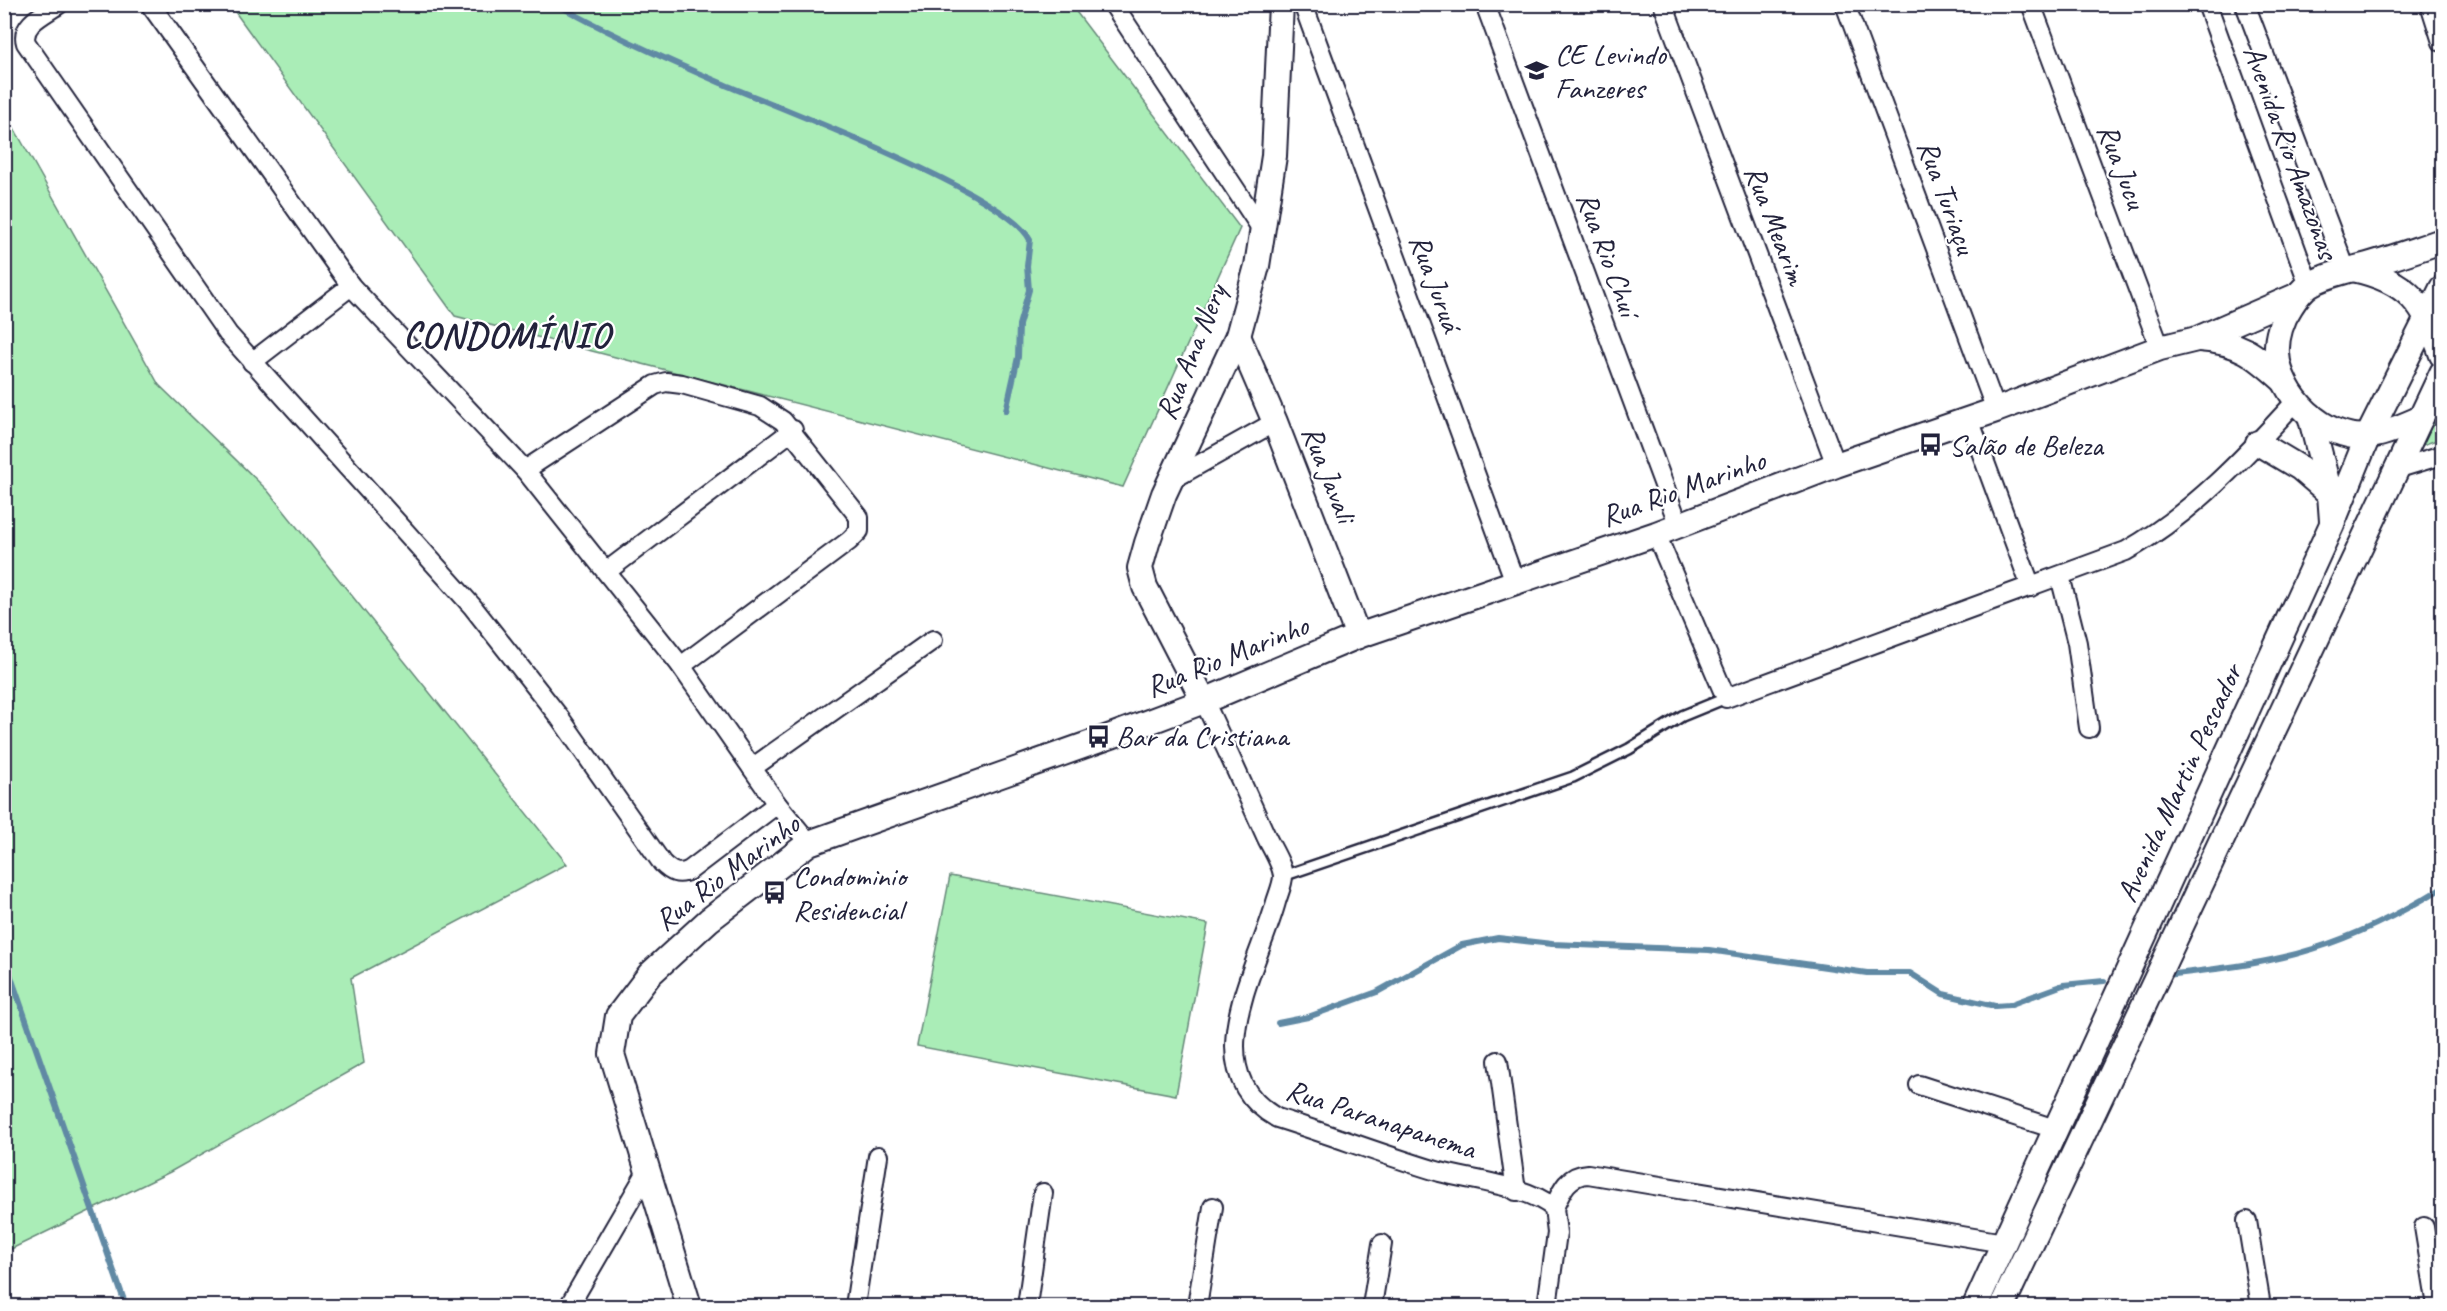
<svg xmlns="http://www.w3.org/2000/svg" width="2447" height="1311" viewBox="0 0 2447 1311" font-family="Caveat,sans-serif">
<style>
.green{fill:#aaedb7;stroke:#668879;stroke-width:1.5}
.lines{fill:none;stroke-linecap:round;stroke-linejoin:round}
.stream{stroke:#6089a4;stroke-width:6}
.lane-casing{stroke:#22223b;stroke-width:14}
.street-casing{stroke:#22223b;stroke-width:22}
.secondary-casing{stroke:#22223b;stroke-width:28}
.lane{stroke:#fff;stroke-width:9}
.street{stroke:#fff;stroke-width:18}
.secondary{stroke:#fff;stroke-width:24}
.labels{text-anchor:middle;stroke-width:4.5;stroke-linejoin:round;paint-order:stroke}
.poi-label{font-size:30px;fill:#22223b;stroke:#fff;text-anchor:start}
.street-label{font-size:30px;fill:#22223b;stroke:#fff}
.district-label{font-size:36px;font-weight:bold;letter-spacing:1.5px;fill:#22223b;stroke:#fff}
</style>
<rect width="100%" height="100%" fill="#fff"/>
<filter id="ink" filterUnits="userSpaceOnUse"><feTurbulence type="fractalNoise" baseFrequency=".0167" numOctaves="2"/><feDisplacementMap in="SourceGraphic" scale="12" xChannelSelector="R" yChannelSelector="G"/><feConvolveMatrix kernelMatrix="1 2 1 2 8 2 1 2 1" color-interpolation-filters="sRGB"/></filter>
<g filter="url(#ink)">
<g class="green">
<polygon points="230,5 1071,5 1240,228 1123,487 455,316"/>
<polygon points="5,112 159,385 268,491 567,864 351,978 364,1063 170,1172 5,1252"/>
<polygon points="2442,396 2442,438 2420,446"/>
<polygon points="950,876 1208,924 1176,1095 917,1046"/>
</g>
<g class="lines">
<g class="stream">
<path d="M556 4C609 34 665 59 721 83 777 107 1008 193 1030 240L1027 266 1029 290 1019 325 1018 357 1006 411"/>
<polyline points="4,957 126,1306"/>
<path d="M2167 975C2216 969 2266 964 2313 949 2358 935 2403 912 2442 888"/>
<polyline points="1278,1023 1308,1017 1377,992 1462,945 1498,938 1552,944 1709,950 1867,973 1910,973 1943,994 1995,1006 2009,1005 2063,985 2104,981"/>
</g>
<defs>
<polyline id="lane" points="1283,876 1573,777 1629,749 1682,716 1726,698"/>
<g id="street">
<path d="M59 4C45 14 20 24 26 43L228 334 472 606 560 718 662 863C671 872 678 876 690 870L777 804"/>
<polyline points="150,4 351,286 525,470 681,666 777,804 809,843"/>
<polyline points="1113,4 1263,231"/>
<polyline points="1303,4 1515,582"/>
<polyline points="1485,4 1678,523"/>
<polyline points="1663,4 1836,465"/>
<polyline points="1845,4 1996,410"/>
<polyline points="2031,4 2160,348"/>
<polyline points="2207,4 2309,285"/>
<polyline points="2245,4 2346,270"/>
<polyline points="2430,4 2442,42"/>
<polyline points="252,362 351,286"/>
<polyline points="1969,419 2031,587"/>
<polyline points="2396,469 2442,455"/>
<polyline points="525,470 655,385 666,382 682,384 760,406 783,421 859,517 859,531 849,541 681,666"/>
<polyline points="1173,479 1275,422"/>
<path d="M1656 534 1726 698 2126 551C2192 514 2246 456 2297 400"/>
<polyline points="607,571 793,430"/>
<polyline points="2060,576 2077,643 2089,728"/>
<path d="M1204 701C1225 745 1245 790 1265 834 1270 846 1282 863 1283 876 1283 884 1278 895 1276 902 1258 968 1193 1071 1277 1118 1332 1135 1386 1156 1440 1172 1474 1181 1528 1186 1554 1208L1557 1233 1547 1306"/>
<polyline points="752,768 933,640"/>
<polyline points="1498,1061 1516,1191"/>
<polyline points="1919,1085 2055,1129"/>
<path d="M1554 1208C1561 1192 1567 1175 1588 1174L2004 1243"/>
<polyline points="2247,1221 2261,1306"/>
<polyline points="2424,1227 2437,1306"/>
<polyline points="569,1306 648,1170"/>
<polyline points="855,1306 878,1156"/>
<polyline points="1027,1306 1043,1193"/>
<polyline points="1197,1306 1213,1207"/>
<polyline points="1372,1306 1382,1244"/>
</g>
<g id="secondary">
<path d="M2353 269C2409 281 2424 304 2442 355"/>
<polyline points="1238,336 1275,422 1358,636"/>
<path d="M2199 339C2240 342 2254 354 2283 380"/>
<polyline points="2310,415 2330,494 2332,521"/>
<path d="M2421 418C2405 425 2388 433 2370 436 2325 442 2279 395 2277 353 2276 337 2282 319 2291 306 2296 298 2301 291 2309 285 2323 276 2340 273 2356 268 2385 261 2414 250 2442 241"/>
<polyline points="2258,443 2300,468 2330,494"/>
<polyline points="1204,701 1145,587 1140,568 1147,543 1164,494 1238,336 1257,266 1274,156 1281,4"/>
<polyline points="689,1306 612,1054 618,1016 650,974 709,920 809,843 1114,735 1204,701 1358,636 1656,534 1836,465 1996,410 2160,348 2197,339 2298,295"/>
<polyline points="1975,1306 2332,524 2368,436 2442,288"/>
<polyline points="2002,1306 2442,373"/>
</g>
</defs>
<use href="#lane" class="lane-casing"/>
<use href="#street" class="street-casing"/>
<use href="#secondary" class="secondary-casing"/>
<use href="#lane" class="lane"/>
<use href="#street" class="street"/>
<use href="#secondary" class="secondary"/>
</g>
</g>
<defs>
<symbol id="school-bare" viewBox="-9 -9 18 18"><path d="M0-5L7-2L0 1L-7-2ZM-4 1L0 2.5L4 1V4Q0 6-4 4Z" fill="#22223b" stroke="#fff" stroke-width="2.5" paint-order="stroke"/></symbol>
<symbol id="bus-bare" viewBox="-9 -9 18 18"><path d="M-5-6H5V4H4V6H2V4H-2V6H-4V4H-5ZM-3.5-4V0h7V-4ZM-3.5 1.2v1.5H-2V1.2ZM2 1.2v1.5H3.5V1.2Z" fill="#22223b" stroke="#fff" stroke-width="2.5" paint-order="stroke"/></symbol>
</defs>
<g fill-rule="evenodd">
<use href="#school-bare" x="1520" y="54" width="33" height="33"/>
<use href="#bus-bare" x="1914" y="428" width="33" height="33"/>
<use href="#bus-bare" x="1082" y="720" width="33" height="33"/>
<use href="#bus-bare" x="758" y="876" width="33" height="33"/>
</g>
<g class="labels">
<g class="poi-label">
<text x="1555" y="64">CE Levindo<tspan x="1555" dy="34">Fanzeres</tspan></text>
<text x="1949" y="455">Salão de Beleza</text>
<text x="1116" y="746">Bar da Cristiana</text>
<text x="793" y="886">Condominio<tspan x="793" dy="34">Residencial</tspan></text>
</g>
<g class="street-label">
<text transform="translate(2291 152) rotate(70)" y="10">Avenida Rio Amazonas</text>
<text transform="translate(2122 166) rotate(69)" y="10">Rua Jucu</text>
<text transform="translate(1947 197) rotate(70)" y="10">Rua Turiaçu</text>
<text transform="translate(1776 225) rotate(69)" y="10">Rua Mearim</text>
<text transform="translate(1608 254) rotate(70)" y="10">Rua Rio Chuí</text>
<text transform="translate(1436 283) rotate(70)" y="10">Rua Juruá</text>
<text transform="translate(1191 352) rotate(-68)" y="10">Rua Ana Nery</text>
<text transform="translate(1329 474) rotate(69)" y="10">Rua Javali</text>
<text transform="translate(1683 488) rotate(-20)" y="10">Rua Rio Marinho</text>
<text transform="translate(1227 656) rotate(-22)" y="10">Rua Rio Marinho</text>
<text transform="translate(2179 783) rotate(-65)" y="10">Avenida Martin Pescador</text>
<text transform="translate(727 872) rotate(-37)" y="10">Rua Rio Marinho</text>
<text transform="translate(1381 1119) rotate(18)" y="10">Rua Paranapanema</text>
</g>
<g class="district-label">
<text x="507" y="347">CONDOMÍNIO</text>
</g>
</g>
<rect width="2447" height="1311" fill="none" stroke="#fff" stroke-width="24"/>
<rect x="12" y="12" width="2423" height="1287" fill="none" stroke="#22223b" stroke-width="2" filter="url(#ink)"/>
</svg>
